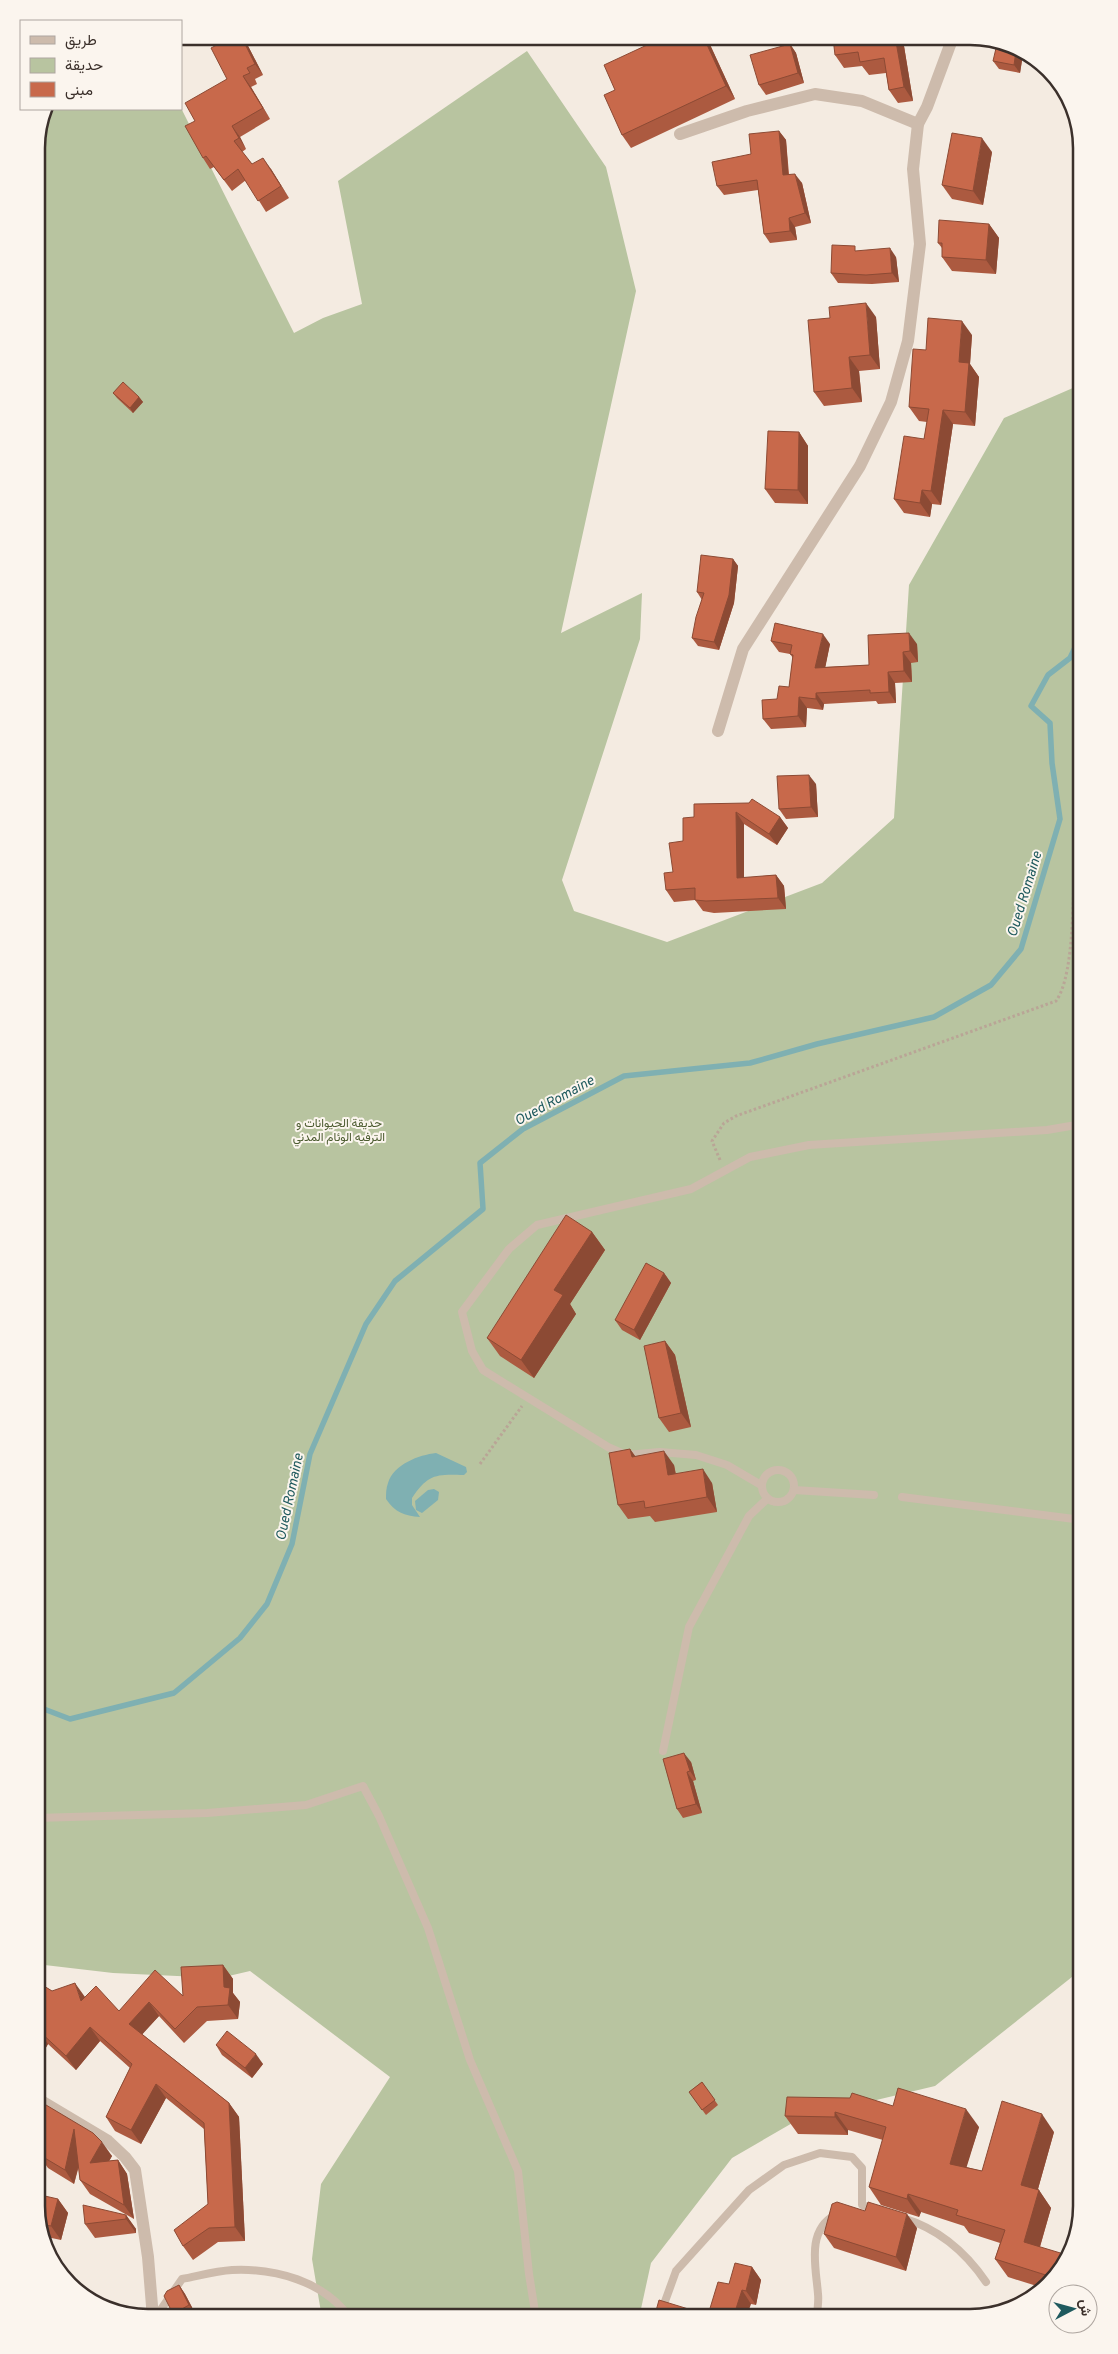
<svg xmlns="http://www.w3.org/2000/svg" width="1118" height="2354" viewBox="0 0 1118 2354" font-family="Overpass,Vazirmatn,sans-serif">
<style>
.green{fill:#b8c4a0}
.water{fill:#7fb0b2}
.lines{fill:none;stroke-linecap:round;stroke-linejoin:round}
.stream{stroke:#7fb0b2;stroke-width:5.5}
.path{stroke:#b9a596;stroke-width:3;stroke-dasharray:2.5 2.5;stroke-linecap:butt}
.lane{stroke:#cdbbac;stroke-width:8}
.street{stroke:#cdbbac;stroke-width:12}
.wall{fill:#ac5a40}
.shaded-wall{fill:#8c4a34}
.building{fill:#c8694b;stroke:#8c4a34}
.labels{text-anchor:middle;stroke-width:4;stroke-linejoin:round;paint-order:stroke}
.park-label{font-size:12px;fill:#4a5a2e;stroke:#fbf5ee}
.water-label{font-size:14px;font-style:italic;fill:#1f5a5e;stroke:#fbf5ee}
.rim{fill:none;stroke:#3b302b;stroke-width:2.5}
</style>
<rect width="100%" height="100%" fill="#f4ebe1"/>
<polygon class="green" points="527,51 606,167 636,291 561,633 642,593 640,639 562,880 574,911 667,942 822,883 894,818 909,585 1004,418 1082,384 1082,1969 935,2086 801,2118 732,2158 651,2263 639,2318 322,2318 312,2259 321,2184 390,2077 250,1971 220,1978 113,1973 36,1964 36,141 45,109 181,108 294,333 323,318 362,304 338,181"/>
<g class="water">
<path d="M436 1453 466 1467 467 1472 464 1475C436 1474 428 1474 412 1498V1505L420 1517C404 1516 395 1512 386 1499 386 1494 386 1488 388 1483 394 1464 419 1455 436 1453Z"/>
<polygon points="434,1489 439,1492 438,1500 422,1513 416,1510 415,1501 428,1490"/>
</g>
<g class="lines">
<polyline class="stream" points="36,1706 70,1719 174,1693 240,1638 267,1604 292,1544 310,1454 366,1324 395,1281 483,1209 480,1163 523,1129 624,1076 750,1063 817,1044 934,1017 991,985 1021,949 1060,819 1052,763 1050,723 1031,706 1048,675 1070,658 1082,633"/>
<g class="path">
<path d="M720 1160 712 1141 724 1123 736 1116 1056 1001C1070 982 1072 931 1073 907 1074 891 1072 872 1082 859"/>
<polyline points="480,1464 522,1406"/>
</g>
<g class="lane">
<circle cx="778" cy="1486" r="16"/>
<polyline points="761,1485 727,1465 696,1455 660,1452 626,1455 608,1447 483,1370 472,1351 462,1312 509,1249 537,1225 691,1189 750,1157 809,1145 1047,1130 1082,1124"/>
<polyline points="794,1490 874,1495"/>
<polyline points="902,1497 1082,1520"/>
<polyline points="663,1751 689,1627 749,1516 767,1499"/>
<polyline points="36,1818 207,1813 306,1805 363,1786 379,1816 428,1928 470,2060 518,2171 529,2274 536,2318"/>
<path d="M903 2218C939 2229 965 2251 986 2282"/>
<path d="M155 2318 182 2279C198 2276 216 2271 232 2270 275 2268 324 2281 350 2318"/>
<polyline points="659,2318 676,2271 749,2190 784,2165 820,2153 852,2157 862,2168 862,2205 875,2210"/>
<path d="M817 2318C817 2310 819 2302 818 2294 816 2267 806 2231 835 2215"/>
</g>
<g class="street">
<polyline points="680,134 747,111 815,94 862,101 918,124"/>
<polyline points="718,731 743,649 860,466 891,402 908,341 920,244 913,169 918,124 927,107 953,37"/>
<polyline points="36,2098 108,2141 125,2157 135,2170 148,2257 153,2318"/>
</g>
</g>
<g class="wall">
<polygon points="234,36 242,36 247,44 263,75 255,79 257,84 251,87 270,119 240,137 246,149 242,152 252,164 271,169 289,198 266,212 246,180 232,191 214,167 210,169 203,158 195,121 227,79"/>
<polygon points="604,36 620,36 611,45"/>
<polygon points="706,36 735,99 631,148 622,135 615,90 647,45"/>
<polygon points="843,36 900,36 903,40 913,101 898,103 889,90 886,73 869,75 862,66 844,68 835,55"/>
<polygon points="790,44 796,53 804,83 766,95 759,85"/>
<polygon points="1023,54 1020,73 999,69 993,61"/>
<polygon points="779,131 786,140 789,174 802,183 811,223 795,227 797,240 770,243 764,234 758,190 724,195 717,186 751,154"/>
<polygon points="992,152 983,205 952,199 942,185"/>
<polygon points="989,224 999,238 996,274 952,271 942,257 942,248 938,243"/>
<polygon points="896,257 899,282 872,284 838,283 831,273"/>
<polygon points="876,317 880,369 859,371 862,402 824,406 814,392"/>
<polygon points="972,335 970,364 979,377 975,426 953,424 941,505 932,504 930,517 904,513 894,499 924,439 927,422 919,421 909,407 926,350"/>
<polygon points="113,393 139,397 143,402 133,413 117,398"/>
<polygon points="799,432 808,446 808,504 775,503 765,489"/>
<polygon points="733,559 738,566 734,603 719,650 698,646 692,638 702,600 697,592"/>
<polygon points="771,641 830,644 825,667 869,665 917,644 918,662 911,663 912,682 895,683 896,703 878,704 876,701 824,704 823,710 807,708 806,727 771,729 763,719 777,699 789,687 793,658 790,654 779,652"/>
<polygon points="816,784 818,817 786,819 779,809"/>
<polygon points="694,804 780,817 788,828 777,845 744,824 744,878 776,875 784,886 786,909 714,913 703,911 695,900 674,902 666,890 673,872 683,841 694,817"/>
<polygon points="592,1232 605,1250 570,1304 576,1314 534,1378 500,1356 487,1338"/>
<polygon points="664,1273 671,1283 640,1340 622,1330 615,1320"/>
<polygon points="665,1341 675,1355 691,1427 669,1432 659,1418"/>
<polygon points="630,1449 635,1456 674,1465 676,1474 712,1483 717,1512 655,1522 650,1516 628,1519 618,1505"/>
<polygon points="663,1759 691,1762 696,1780 693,1781 702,1813 683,1818 677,1809"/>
<polygon points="223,1965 233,1979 233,1993 240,2002 238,2019 207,2021 184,2043 159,2016 142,2034 229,2103 239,2117 245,2241 218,2242 193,2260 183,2246 208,2204 204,2129 166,2098 141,2144 115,2131 106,2117 130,2068 100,2041 76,2070 48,2044 41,2056 36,2054 36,1981 52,1991 85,1997 119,2011 183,1996"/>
<polygon points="216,2045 263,2064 252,2078 222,2055"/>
<polygon points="702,2082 718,2105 706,2115 689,2092"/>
<polygon points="36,2099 112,2156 109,2161 118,2160 127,2174 134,2219 90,2194 80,2180 79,2166 74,2184 48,2168 38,2154 41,2149 36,2147"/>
<polygon points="893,2106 979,2127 966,2167 982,2171 1054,2132 1038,2189 1051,2208 1040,2247 1063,2268 1040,2287 1008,2277 995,2259 1000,2243 969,2233 964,2226 921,2212 919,2217 881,2205 869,2187 883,2140 848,2130 848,2135 798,2134 785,2116"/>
<polygon points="58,2199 68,2213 61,2240 42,2236 36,2206"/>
<polygon points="126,2215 136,2229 136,2233 95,2238 85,2224"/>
<polygon points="917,2228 906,2271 834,2248 824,2234"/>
<polygon points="752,2267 761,2280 756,2305 751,2304 708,2315 729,2284"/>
<polygon points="179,2285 185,2294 196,2315 191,2318 176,2318 173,2314"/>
</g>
<g class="shaded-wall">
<polygon points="241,36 247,44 263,75 255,64"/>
<polygon points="703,36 706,36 735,99 726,86"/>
<polygon points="895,36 900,36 903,40 913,101 904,87"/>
<polygon points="790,44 796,53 804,83 798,73"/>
<polygon points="1016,51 1023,54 1020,73 1014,65"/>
<polygon points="243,76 251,87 270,119 263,108"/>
<polygon points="232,126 240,137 246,149 239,138"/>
<polygon points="779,131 786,140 789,184 783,175"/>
<polygon points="982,138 992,152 983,205 973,191"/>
<polygon points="263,158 271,169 289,198 281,186"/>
<polygon points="795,174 802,183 811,223 805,213"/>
<polygon points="789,218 795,227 797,240 790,231"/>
<polygon points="989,224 999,238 996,274 986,260"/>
<polygon points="890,248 896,257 899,282 892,273"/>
<polygon points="866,303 876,317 880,369 870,355"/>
<polygon points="962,321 972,335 970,364 979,377 975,426 965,412 959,362"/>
<polygon points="849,357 859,371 862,402 852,388"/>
<polygon points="139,397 143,402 133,413 130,408"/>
<polygon points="943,410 953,424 941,505 931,491"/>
<polygon points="799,432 808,446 808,504 798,490"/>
<polygon points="922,490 932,504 930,517 920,503"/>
<polygon points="733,559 738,566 734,603 719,650 714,642"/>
<polygon points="909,633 917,644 918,662 910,651"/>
<polygon points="823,634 830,644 823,679 815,668"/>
<polygon points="903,652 911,663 912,682 904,671"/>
<polygon points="888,672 895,683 896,703 889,692"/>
<polygon points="816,693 824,704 823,710 816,699"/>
<polygon points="799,697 807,708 806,727 798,716"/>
<polygon points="809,775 816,784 818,817 811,807"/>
<polygon points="736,812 744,824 744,890 737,878"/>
<polygon points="780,817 788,828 777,845 769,834"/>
<polygon points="776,875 784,886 786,909 778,898"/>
<polygon points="592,1232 605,1250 570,1304 576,1314 534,1378 521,1360 554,1290"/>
<polygon points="664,1273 671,1283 640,1340 634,1330"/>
<polygon points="665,1341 675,1355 691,1427 681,1413"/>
<polygon points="630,1449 640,1463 632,1457"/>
<polygon points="664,1451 674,1465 678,1489 668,1475"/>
<polygon points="703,1469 712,1483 717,1512 707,1497"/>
<polygon points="684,1753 691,1762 696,1780 690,1771"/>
<polygon points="687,1772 693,1781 702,1813 696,1804"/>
<polygon points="223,1965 233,1979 233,1993 240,2002 238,2019 228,2005 224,1987"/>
<polygon points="75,1983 85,1997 81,2001"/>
<polygon points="149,2002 159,2016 139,2038 129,2024"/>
<polygon points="90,2027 100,2041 76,2070 66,2056"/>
<polygon points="38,2030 48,2044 41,2056 36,2050 36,2033"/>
<polygon points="256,2054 263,2064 252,2078 245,2068"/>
<polygon points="156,2084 166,2098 141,2144 131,2130"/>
<polygon points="229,2103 239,2117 245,2241 235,2227"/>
<polygon points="966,2109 979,2127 962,2182 950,2164"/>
<polygon points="835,2112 848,2130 848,2135 835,2117"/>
<polygon points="1042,2114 1054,2132 1034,2203 1021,2185"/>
<polygon points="74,2129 84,2143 74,2184 65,2170"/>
<polygon points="102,2142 112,2156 100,2177 90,2163"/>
<polygon points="118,2160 127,2174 134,2219 124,2205"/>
<polygon points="1039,2190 1051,2208 1036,2260 1024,2242"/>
<polygon points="908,2194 921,2212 919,2217 907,2199"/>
<polygon points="58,2199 68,2213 61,2240 51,2226"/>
<polygon points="907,2214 917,2228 906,2271 896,2257"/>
<polygon points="126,2215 136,2229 136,2233 126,2219"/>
<polygon points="752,2267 761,2280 756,2305 746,2291"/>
<polygon points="179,2285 185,2294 196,2315 189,2305"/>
<polygon points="742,2290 751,2304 746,2318 733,2318"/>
</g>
<g class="building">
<polygon points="234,36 241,36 255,64 247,68 250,73 243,76 263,108 232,126 239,138 234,141 252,164 263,158 281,186 258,201 238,169 224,180 206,156 203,158 185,126 195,121 185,103 227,79 211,48"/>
<polygon points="643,36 703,36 726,86 622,135 604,95 615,90 604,65 647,45"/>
<polygon points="843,36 895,36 904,87 889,90 884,58 860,62 858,52 835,55 833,38"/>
<polygon points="790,44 798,73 759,85 750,55"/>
<polygon points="997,44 1016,51 1014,65 993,61"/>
<polygon points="779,131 783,175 795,174 805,213 789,218 790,231 764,234 757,180 717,186 712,162 751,154 749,134"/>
<polygon points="952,133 982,138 973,191 942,185"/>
<polygon points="939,220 989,224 986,260 942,257 942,243 938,243"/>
<polygon points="832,245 855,246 855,251 890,248 892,273 866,275 831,273"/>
<polygon points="866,303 870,355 849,357 852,388 814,392 808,320 830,318 829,307"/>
<polygon points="928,318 962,321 959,362 969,363 965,412 943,410 931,491 922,490 920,503 894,499 904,436 924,439 929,409 909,407 913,349 926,350"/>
<polygon points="123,382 139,397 130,408 113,393"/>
<polygon points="768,431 799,432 798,490 765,489"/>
<polygon points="701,555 733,559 729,595 714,642 692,638 696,617 704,593 697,592"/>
<polygon points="775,623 823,634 815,668 869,665 868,635 909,633 910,651 903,652 904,671 888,672 889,692 870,693 870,690 816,693 816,699 799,697 798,716 763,719 762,700 777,699 779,686 789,687 793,655 790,654 792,645 771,641"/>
<polygon points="809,775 811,807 779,809 777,776"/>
<polygon points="752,799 780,817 769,834 736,812 737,878 776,875 778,898 706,901 695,900 695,888 666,890 664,873 673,872 669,843 683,841 683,818 694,817 694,804 749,803"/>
<polygon points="566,1215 592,1232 554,1290 563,1295 521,1360 487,1338"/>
<polygon points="646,1263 664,1273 634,1330 615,1320"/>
<polygon points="665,1341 681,1413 659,1418 644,1346"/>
<polygon points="630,1449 632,1457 664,1451 668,1475 703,1469 707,1497 645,1508 644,1501 618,1505 609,1453"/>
<polygon points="684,1753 690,1771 687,1772 696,1804 677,1809 663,1759"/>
<polygon points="223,1965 224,1987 230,1988 228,2005 197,2007 175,2029 149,2002 129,2024 229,2103 235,2227 209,2228 183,2246 174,2230 208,2204 204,2123 156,2084 131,2130 106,2117 132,2064 90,2027 66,2056 38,2030 36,2033 36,1981 52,1991 75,1983 81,2001 96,1986 119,2011 155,1970 183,1996 181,1967"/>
<polygon points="227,2031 256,2054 245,2068 216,2045"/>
<polygon points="702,2082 715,2100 702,2110 689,2092"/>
<polygon points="898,2088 966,2109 950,2164 982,2171 1002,2101 1042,2114 1021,2185 1039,2190 1024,2242 1067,2255 1063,2268 1052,2277 995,2259 1005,2230 956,2215 958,2210 908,2194 907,2199 869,2187 886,2127 835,2112 835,2117 785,2116 787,2097 850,2098 852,2093 893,2106"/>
<polygon points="36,2099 93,2133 102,2142 90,2163 118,2160 124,2205 80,2180 74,2129 65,2170 38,2154 44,2143 36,2139"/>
<polygon points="36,2194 58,2199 51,2226 40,2224 36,2206"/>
<polygon points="837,2202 865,2211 868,2202 907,2214 896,2257 824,2234 832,2204"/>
<polygon points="83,2205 126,2215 126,2219 85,2224"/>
<polygon points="735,2263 752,2267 746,2291 742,2290 733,2318 654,2318 659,2300 708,2315 718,2282 729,2284"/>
<polygon points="179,2285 189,2305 173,2314 164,2296 167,2291"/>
</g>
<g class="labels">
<g class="park-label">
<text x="339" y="1127">حديقة الحيوانات و<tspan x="339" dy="14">الترفيه الوئام المدني</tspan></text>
</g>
<g class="water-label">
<text transform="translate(1024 894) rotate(-73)" y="5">Oued Romaine</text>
<text transform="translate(554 1100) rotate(-29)" y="5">Oued Romaine</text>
<text transform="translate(289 1497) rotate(-78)" y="5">Oued Romaine</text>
</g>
</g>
<path d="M0 0H1118V2354H0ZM148 45H970A103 103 0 0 1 1073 148V2206A103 103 0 0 1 970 2309H148A103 103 0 0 1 45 2206V148A103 103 0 0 1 148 45Z" fill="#fbf5ee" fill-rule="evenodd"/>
<path class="rim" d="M148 45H970A103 103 0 0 1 1073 148V2206A103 103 0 0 1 970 2309H148A103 103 0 0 1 45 2206V148A103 103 0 0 1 148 45Z"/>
<rect x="20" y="20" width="162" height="90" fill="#fbf5ee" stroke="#aea6a0"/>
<rect x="30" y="36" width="25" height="8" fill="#cdbbac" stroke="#aea6a0"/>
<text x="65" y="45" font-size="15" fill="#3b302b">طريق</text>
<rect x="30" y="58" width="25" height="15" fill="#b8c4a0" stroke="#aea6a0"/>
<text x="65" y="70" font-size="15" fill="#3b302b">حديقة</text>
<rect x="30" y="82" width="25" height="15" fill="#c8694b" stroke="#aea6a0"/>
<text x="65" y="95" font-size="15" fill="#3b302b">مبنى</text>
<g transform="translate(1073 2309) rotate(84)"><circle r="24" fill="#fbf5ee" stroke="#aea6a0"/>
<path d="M0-4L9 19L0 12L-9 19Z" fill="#1f5a5e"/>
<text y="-8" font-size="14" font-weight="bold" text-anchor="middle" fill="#3b302b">ش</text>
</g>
</svg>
